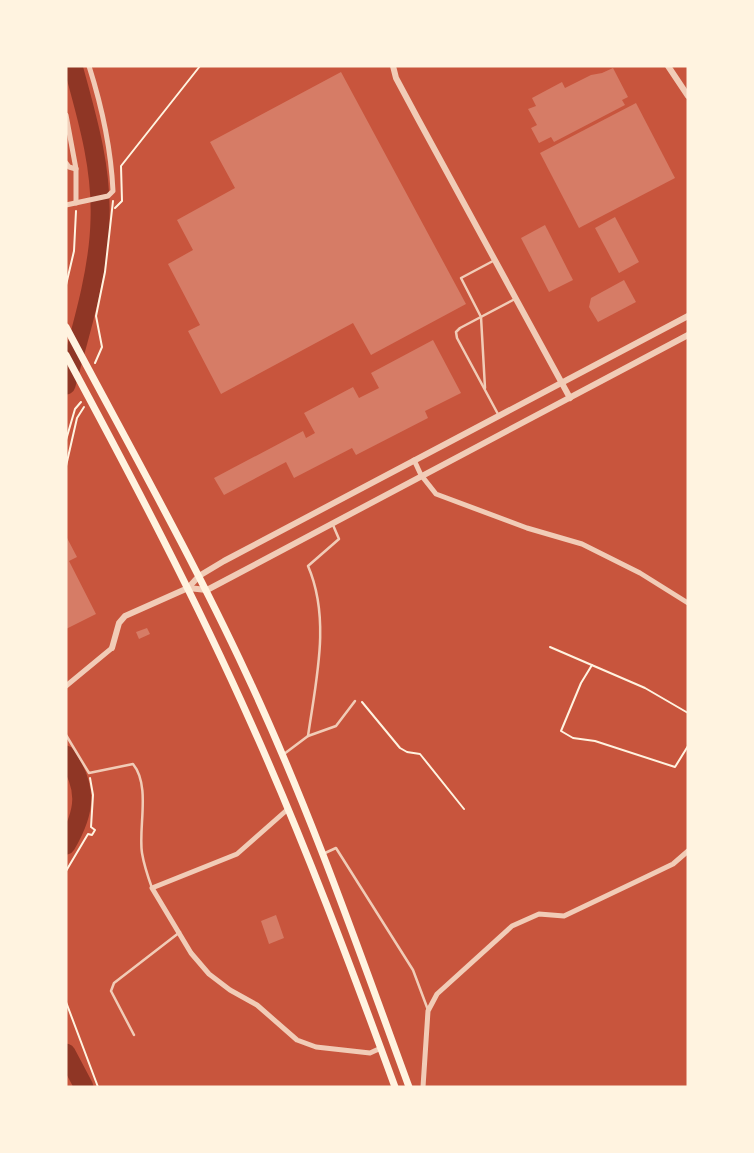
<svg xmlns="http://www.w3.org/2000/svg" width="754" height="1153" viewBox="0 0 754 1153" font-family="Lato,sans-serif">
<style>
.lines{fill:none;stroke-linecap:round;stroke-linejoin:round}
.river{stroke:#8f3625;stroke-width:19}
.building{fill:#d67c66}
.path{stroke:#fff3e0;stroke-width:2}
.service{stroke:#f1ccb7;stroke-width:2.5}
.minor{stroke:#f1ccb7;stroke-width:5}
.tertiary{stroke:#f1ccb7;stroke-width:6}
.secondary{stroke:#fff3e0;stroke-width:7}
</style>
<rect width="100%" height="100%" fill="#c8553d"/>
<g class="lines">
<g class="river">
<path d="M66 385C80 333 99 273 100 220 102 167 87 117 73 66"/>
<path d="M66 755C88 788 86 811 66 845"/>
<polyline points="66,1053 84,1087"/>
</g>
</g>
<g class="building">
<polygon points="613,68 628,97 622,100 625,105 554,142 551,137 539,143 531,128 537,125 528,109 536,106 532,98 562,82 565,88 591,75 602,73"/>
<polygon points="341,72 466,304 371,355 353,323 221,394 188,331 200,325 168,264 193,250 177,220 235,188 210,142"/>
<polygon points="636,103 675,178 579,228 540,153"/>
<polygon points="615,217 639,262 619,273 595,228"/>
<polygon points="545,225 573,280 549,292 521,238"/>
<polygon points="624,280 636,302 598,322 589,307 591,298"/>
<polygon points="433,340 461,393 425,411 428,418 356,455 352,448 294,478 286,462 224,495 214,478 303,431 306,438 315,433 304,413 353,387 359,398 379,388 371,373"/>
<polygon points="66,536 77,557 69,561 96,614 66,629"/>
<polygon points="147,628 150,634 139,639 136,632"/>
<polygon points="276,915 284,938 269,944 261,921"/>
</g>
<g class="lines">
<g class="path">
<polyline points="115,208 122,201 121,166 200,66"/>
<polyline points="66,285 74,251 76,211"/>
<polyline points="95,363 102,347 96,316 105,272 113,201"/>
<polyline points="66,440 75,409 81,402"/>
<polyline points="66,466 77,418 84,407"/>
<polyline points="550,647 645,688 688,713"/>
<polyline points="592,665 581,683 561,731 573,738 595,741 675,767 688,746"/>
<polyline points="362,702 400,748 407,752 420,754 464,809"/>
<polyline points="66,871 88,834 92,835 95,830 91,827 93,795 90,778"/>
<polyline points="66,1002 98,1087"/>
</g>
<g class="service">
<polyline points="485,388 481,317 461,278 493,261"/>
<polyline points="499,416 457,338 456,332 460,328 515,299"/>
<path d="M66 735 89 773 133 764C151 786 138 828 142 853 144 865 148 877 152 888"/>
<polyline points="308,736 336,726 355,701"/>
<path d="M284 754 308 736C316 680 331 619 308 566L339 539 333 525"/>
<polyline points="325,853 336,848 413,970 428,1010"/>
<polyline points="134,1035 111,991 114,983 180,932"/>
</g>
<g class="minor">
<polyline points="66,115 76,169 76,203"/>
<polyline points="66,163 69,167 76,169"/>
<path d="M66 205 108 196 113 191C111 148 102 107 89 66"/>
<polyline points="414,460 421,475 436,494 527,528 582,544 640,573 688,603"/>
<polyline points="66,686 112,648"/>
<polyline points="288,809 237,854 152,888 191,953 209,974 230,990 257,1005 297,1040 316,1047 370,1053 381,1048"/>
<polyline points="423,1087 428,1011 437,994 512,926 539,914 564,916 648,876 673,864 688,851"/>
</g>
<g class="tertiary">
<polyline points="393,66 396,78 418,119 570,398"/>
<polyline points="668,66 688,96"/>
<polyline points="188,588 207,590 688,335"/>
<polyline points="112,648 119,623 125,616 188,588 199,576 224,561 688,316"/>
</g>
<g class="secondary">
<path d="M66 327C127 442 191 555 246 673 309 807 358 948 409 1087"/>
<path d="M66 355C131 476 195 597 251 723 304 841 350 964 395 1087"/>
</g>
</g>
<rect width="754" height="1153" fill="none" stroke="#fff3e0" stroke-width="135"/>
</svg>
